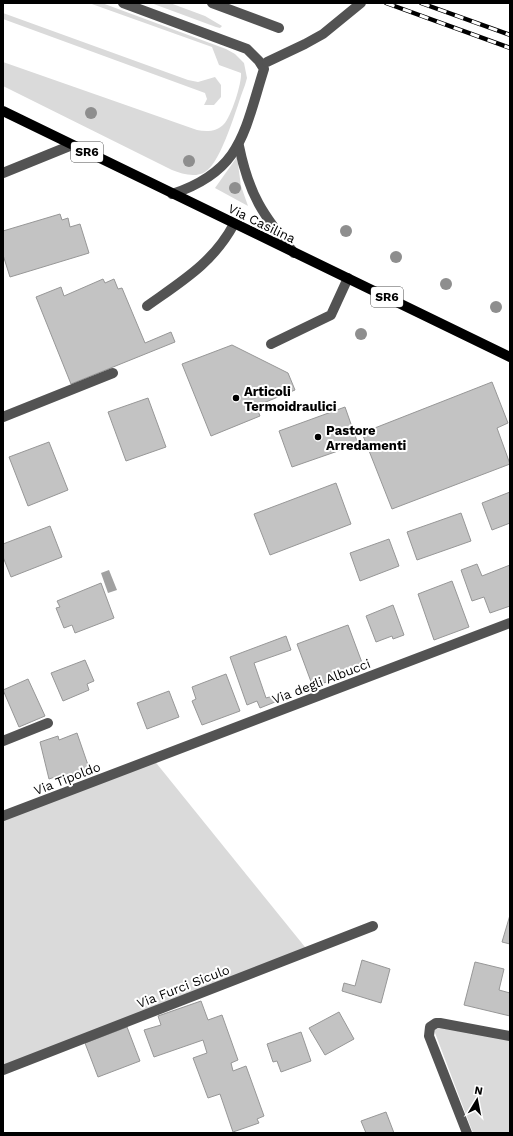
<svg xmlns="http://www.w3.org/2000/svg" width="513" height="1136" viewBox="0 0 513 1136" font-family="'Work Sans',sans-serif">
<style>
.green{fill:#dadada}
.water{fill:#a1a1a1}
.building{fill:#c3c3c3;stroke:#979797}
.lines{fill:none;stroke-linecap:round;stroke-linejoin:round}
.minor{stroke:#535353;stroke-width:10}
.major{stroke:#000;stroke-width:10}
.rail-casing{stroke:#000;stroke-width:4.5}
.rail{stroke:#fff;stroke-width:3;stroke-dasharray:9;stroke-linecap:butt}
.tree{fill:#8e8e8e}
.poi-dot{fill:#000;stroke:#fff;stroke-width:1.5}
.labels{text-anchor:middle;stroke-width:4;stroke-linejoin:round;paint-order:stroke}
.shield{fill:#fff;stroke:#4c4c4c;stroke-width:1}
.shield-label{font-size:12px;font-weight:bold;fill:#000}
.street-label{font-size:13px;fill:#000;stroke:#fff}
.poi-label{font-size:13px;font-weight:bold;fill:#000;stroke:#fff;text-anchor:start}
</style>
<rect width="100%" height="100%" fill="#fff"/>
<g class="green">
<path d="M89 3H102L226 49 235 54 244 63 247 78 245 85C237 105 222 162 205 172 195 178 182 174 172 170L3 86V62L197 130C206 132 217 132 224 124 231 117 242 83 241 73L219 65 212 47Z"/>
<polygon points="151,3 170,3 205,16 222,26 220,28 216,27"/>
<polygon points="3,13 188,80 198,82 215,77 221,85 221,97 214,105 204,105 207,99 205,93 3,19"/>
<polygon points="237,157 241,186 248,206 215,188"/>
<polygon points="153,759 309,952 3,1071 3,817"/>
<polygon points="432,1025 510,1036 510,1133 473,1133"/>
</g>
<polygon class="water" points="109,570 117,590 108,593 101,573"/>
<g class="building">
<polygon points="60,214 62,220 68,218 70,227 80,224 89,253 10,277 3,255 3,231"/>
<polygon points="103,279 105,283 114,279 118,289 122,288 145,343 171,332 175,342 71,384 36,297 61,287 64,296"/>
<polygon points="232,345 288,373 295,390 256,406 260,416 211,436 182,364"/>
<polygon points="492,382 508,423 497,428 510,464 392,509 362,433"/>
<polygon points="148,398 166,447 126,461 108,412"/>
<polygon points="345,407 358,444 292,467 279,431"/>
<polygon points="49,442 68,490 28,506 9,457"/>
<polygon points="336,483 351,524 270,555 254,514"/>
<polygon points="510,492 510,523 492,530 482,503"/>
<polygon points="461,513 471,541 417,560 407,532"/>
<polygon points="50,526 62,557 11,577 3,557 3,544"/>
<polygon points="389,539 399,566 360,581 350,553"/>
<polygon points="477,564 482,576 510,565 510,606 490,613 484,597 472,601 461,570"/>
<polygon points="452,581 469,627 434,640 418,594"/>
<polygon points="101,583 114,618 75,633 72,625 64,628 56,608 60,607 57,601"/>
<polygon points="393,605 404,635 393,639 392,636 376,642 366,616"/>
<polygon points="348,625 364,668 313,687 297,644"/>
<polygon points="286,636 291,650 254,663 266,698 273,696 275,702 260,708 257,701 247,705 230,657"/>
<polygon points="85,660 94,681 87,684 89,690 63,701 51,673"/>
<polygon points="226,674 240,711 202,725 192,701 196,699 192,687"/>
<polygon points="28,679 45,716 19,727 3,690"/>
<polygon points="169,691 179,717 147,729 137,703"/>
<polygon points="77,733 89,768 65,776 64,774 49,779 40,742 58,736 59,740"/>
<polygon points="510,915 510,944 502,942"/>
<polygon points="362,960 390,969 381,1003 342,991 344,983 355,986"/>
<polygon points="475,962 504,969 499,990 510,993 510,1016 464,1005"/>
<polygon points="201,1001 208,1020 222,1015 238,1060 231,1063 233,1071 246,1066 264,1116 257,1119 259,1123 233,1132 220,1094 208,1098 193,1058 207,1053 203,1040 154,1057 144,1030 161,1025 158,1016"/>
<polygon points="339,1012 354,1039 325,1055 309,1028"/>
<polygon points="127,1027 140,1061 98,1077 85,1043"/>
<polygon points="301,1032 311,1061 281,1072 277,1061 273,1062 267,1044"/>
<polygon points="386,1112 394,1133 366,1133 361,1121"/>
</g>
<g class="lines">
<g class="minor">
<path d="M123 3 247 49 259 61 264 69C244 132 242 171 172 194"/>
<polyline points="212,3 279,28"/>
<polyline points="267,62 305,44 323,34 361,3"/>
<path d="M239 146C249 195 263 215 294 253"/>
<polyline points="3,173 72,145"/>
<path d="M147 306C182 281 213 263 234 224"/>
<polyline points="271,344 331,315 348,278"/>
<polyline points="3,417 113,373"/>
<polyline points="3,741 48,723"/>
<polyline points="3,816 510,623"/>
<polyline points="3,1070 373,926"/>
<polyline points="467,1133 429,1036 430,1027 436,1023 440,1023 510,1036"/>
</g>
<polyline class="major" points="3,111 510,357"/>
<defs>
<g id="rail">
<polyline points="386,3 510,48"/>
<polyline points="421,3 510,35"/>
</g>
</defs>
<use href="#rail" class="rail-casing"/>
<use href="#rail" class="rail"/>
</g>
<g class="tree">
<circle cx="91" cy="113" r="6"/>
<circle cx="189" cy="161" r="6"/>
<circle cx="235" cy="188" r="6"/>
<circle cx="346" cy="231" r="6"/>
<circle cx="396" cy="257" r="6"/>
<circle cx="446" cy="284" r="6"/>
<circle cx="496" cy="307" r="6"/>
<circle cx="361" cy="334" r="6"/>
</g>
<g class="poi-dot">
<circle cx="236" cy="398" r="4"/>
<circle cx="318" cy="437" r="4"/>
</g>
<g class="labels">
<g class="shield">
<rect x="71" y="142" width="32" height="20" rx="3"/>
<rect x="371" y="287" width="32" height="20" rx="3"/>
</g>
<g class="shield-label">
<text x="87" y="156">SR6</text>
<text x="387" y="301">SR6</text>
</g>
<g class="street-label">
<text transform="translate(262 223) rotate(26)" y="5">Via Casilina</text>
<text transform="translate(321 681) rotate(-21)" y="5">Via degli Albucci</text>
<text transform="translate(67 778) rotate(-21)" y="5">Via Tipoldo</text>
<text transform="translate(183 986) rotate(-21)" y="5">Via Furci Siculo</text>
</g>
<g class="poi-label">
<text x="244" y="396">Articoli<tspan x="244" dy="15">Termoidraulici</tspan></text>
<text x="326" y="435">Pastore<tspan x="326" dy="15">Arredamenti</tspan></text>
</g>
</g>
<rect width="513" height="1136" fill="none" stroke="#000000" stroke-width="8"/>
<g transform="translate(477 1100) rotate(10)" stroke="#ffffff" stroke-width="3" paint-order="stroke">
<path d="M0-3L7 15L0 10L-7 15Z" fill="#000000"/>
<text y="-6" font-size="11" font-weight="bold" text-anchor="middle" fill="#000000">N</text>
</g>
</svg>
